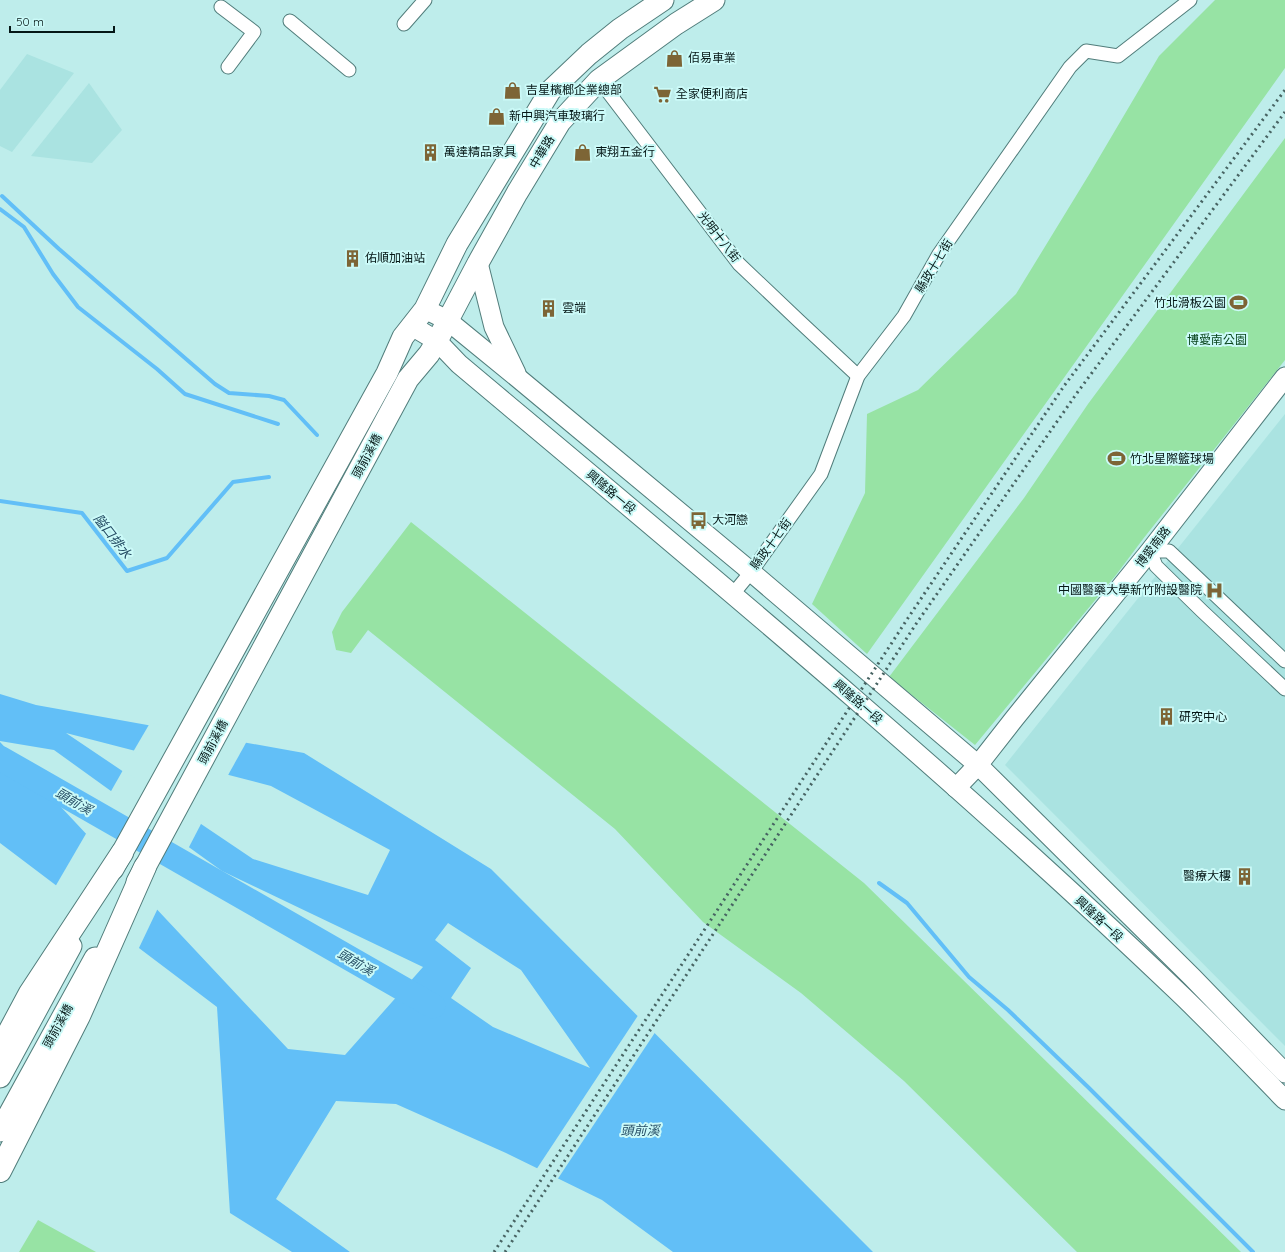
<svg xmlns="http://www.w3.org/2000/svg" width="1285" height="1252" viewBox="0 0 1285 1252" font-family="Quicksand,'Noto Sans TC',sans-serif">
<style>
.built{fill:#aae3e1}
.green{fill:#97e3a4}
.water{fill:#62bff7;fill-rule:evenodd}
.pier{fill:#beedeb}
.lines{fill:none;stroke-linecap:round;stroke-linejoin:round}
.stream{stroke:#62bff7;stroke-width:4}
.river{stroke:#62bff7;stroke-width:25}
.street-casing{stroke:#517d7b;stroke-width:15}
.secondary-casing{stroke:#517d7b;stroke-width:21}
.primary-casing{stroke:#517d7b;stroke-width:23}
.highway-casing{stroke:#517d7b;stroke-width:24}
.street{stroke:#fff;stroke-width:13}
.secondary{stroke:#fff;stroke-width:19}
.primary{stroke:#fff;stroke-width:21}
.highway{stroke:#fff;stroke-width:22}
.rail{stroke:#476362;stroke-width:3;stroke-dasharray:2 4;stroke-linecap:butt}
.labels{text-anchor:middle;stroke-width:4;stroke-linejoin:round;paint-order:stroke}
.poi-label{font-size:12px;fill:#051716;stroke:#cbfaf8;text-anchor:start}
.street-label{font-size:12px;fill:#051716;stroke:#cbfaf8}
.park-label{font-size:12px;fill:#0a451d;stroke:#cbfaf8}
.water-label{font-size:13px;font-style:italic;fill:#234a62;stroke:#cbfaf8}
</style>
<rect width="100%" height="100%" fill="#beedeb"/>
<g class="built">
<polygon points="27,54 74,73 12,152 0,146 0,90"/>
<polygon points="89,83 122,130 92,163 31,156"/>
<polygon points="1285,414 1285,1046 1005,765"/>
</g>
<g class="green">
<polygon points="1215,0 1285,0 1285,68 867,654 812,604 865,493 867,414 918,390 1016,294 1090,173 1159,56"/>
<polygon points="1285,138 1285,360 1143,539 1116,575 975,745 889,677 1024,498 1088,404"/>
<polygon points="411,522 864,883 1241,1252 1077,1252 904,1081 801,993 703,922 615,829 368,630 351,653 336,650 332,632 342,612"/>
<polygon points="38,1220 96,1252 19,1252"/>
</g>
<path class="water" d="M0 694 36 705 304 753 491 869 873 1252H673L602 1200 506 1153 396 1104 336 1101 276 1199 350 1252H292L230 1213 217 1007 0 843V742L288 1049 345 1055 423 967 222 871 54 750 0 741ZM66 733 271 786 390 850 368 895 253 859ZM448 923 521 970 590 1068 493 1027 451 998 471 968 435 940Z"/>
<g class="pier">
<polygon points="150,723 247,741 227,777 133,752"/>
<polygon points="123,770 202,822 188,849 110,793"/>
<polygon points="87,832 158,908 138,950 55,887"/>
<polygon points="639,1014 656,1031 557,1180 536,1170"/>
</g>
<g class="lines">
<g class="stream">
<polyline points="2,196 59,249 215,384 229,393 269,396 284,400 317,435"/>
<polyline points="0,209 24,227 53,274 78,307 157,369 185,394 278,424"/>
<polyline points="0,501 82,513 127,571 167,558 233,482 269,477"/>
<polyline points="879,883 907,903 969,977 1008,1010 1089,1088 1253,1252"/>
</g>
<polyline class="river" points="0,758 433,1006"/>
<defs>
<g id="street">
<polyline points="221,7 254,32 228,67"/>
<polyline points="290,21 349,70"/>
<polyline points="404,24 425,0"/>
<polyline points="599,80 739,264 798,320 858,376"/>
<polyline points="733,594 751,572 821,474 858,376 904,316 939,254 1070,67 1086,51 1118,56 1190,0"/>
<polyline points="1285,661 1169,551 1150,551 1156,566 1202,611 1285,689"/>
</g>
<g id="secondary">
<polyline points="478,263 494,327 516,373"/>
<polyline points="425,309 447,320 518,378 743,565 978,765 1192,977 1285,1073"/>
<path d="M412 326 437 341 459 364C702 568 946 770 1175 989 1213 1025 1249 1063 1285 1100"/>
<polyline points="956,788 978,765 1014,719 1150,551 1285,377"/>
</g>
<g id="primary">
<polyline points="113,869 387,373 403,337 425,309 457,244 550,91 589,54 620,29 663,0"/>
<polyline points="137,882 408,379 429,354 437,341 478,263 517,193 560,122 599,80 676,24 714,0"/>
<polyline points="0,1077 71,946"/>
<polyline points="0,1131 95,958"/>
</g>
<g id="highway">
<polyline points="0,1049 30,993 122,853"/>
<polyline points="0,1171 79,1016 145,867"/>
</g>
</defs>
<use href="#street" class="street-casing"/>
<use href="#secondary" class="secondary-casing"/>
<use href="#primary" class="primary-casing"/>
<use href="#highway" class="highway-casing"/>
<use href="#street" class="street"/>
<use href="#secondary" class="secondary"/>
<use href="#primary" class="primary"/>
<use href="#highway" class="highway"/>
<g class="rail">
<polyline points="494,1252 908,618 1064,386 1285,90"/>
<polyline points="505,1252 916,624 1077,393 1285,112"/>
</g>
</g>
<defs>
<symbol id="shop-bare" viewBox="-9 -9 18 18"><path d="M-5-2.5h2.3a2.7 3.5 0 0 1 5.4 0H5L5.5 6h-11ZM-1.5-2.5h3a1.5 2.3 0 0 0-3 0Z" fill="#7d6536" stroke="#cbfaf8" stroke-width="2.5" paint-order="stroke"/></symbol>
<symbol id="supermarket-bare" viewBox="-9 -9 18 18"><path d="M-6-5.5h2.5l.6 2H6L4.5 2H-2.5L-4.4-4H-6ZM-1.5 3.2a1.3 1.3 0 1 0 .1 0ZM3 3.2a1.3 1.3 0 1 0 .1 0Z" fill="#7d6536" stroke="#cbfaf8" stroke-width="2.5" paint-order="stroke"/></symbol>
<symbol id="building-bare" viewBox="-9 -9 18 18"><path d="M-4-6H4V6H1V3H-1V6H-4ZM-2.5-4.3h1.7v1.8h-1.7ZM.8-4.3h1.7v1.8H.8ZM-2.5-1h1.7V.8h-1.7ZM.8-1h1.7V.8H.8Z" fill="#7d6536" stroke="#cbfaf8" stroke-width="2.5" paint-order="stroke"/></symbol>
<symbol id="stadium-bare" viewBox="-9 -9 18 18"><path d="M0-5a6.5 5 0 1 0 0 10a6.5 5 0 1 0 0-10ZM-3.5-1.8h7v3.6h-7Z" fill="#7d6536" stroke="#cbfaf8" stroke-width="2.5" paint-order="stroke"/></symbol>
<symbol id="bus-bare" viewBox="-9 -9 18 18"><path d="M-5-6H5V4H4V6H2V4H-2V6H-4V4H-5ZM-3.5-4V0h7V-4ZM-3.5 1.2v1.5H-2V1.2ZM2 1.2v1.5H3.5V1.2Z" fill="#7d6536" stroke="#cbfaf8" stroke-width="2.5" paint-order="stroke"/></symbol>
<symbol id="hospital-bare" viewBox="-9 -9 18 18"><path d="M-5-5h3v3.5h4V-5h3V5h-3V1.5h-4V5h-3Z" fill="#7d6536" stroke="#cbfaf8" stroke-width="2.5" paint-order="stroke"/></symbol>
</defs>
<g fill-rule="evenodd">
<use href="#shop-bare" x="662" y="46" width="25" height="25"/>
<use href="#shop-bare" x="500" y="78" width="25" height="25"/>
<use href="#supermarket-bare" x="650" y="82" width="25" height="25"/>
<use href="#shop-bare" x="484" y="104" width="25" height="25"/>
<use href="#building-bare" x="418" y="140" width="25" height="25"/>
<use href="#shop-bare" x="570" y="140" width="25" height="25"/>
<use href="#building-bare" x="340" y="246" width="25" height="25"/>
<use href="#stadium-bare" x="1226" y="290" width="25" height="25"/>
<use href="#building-bare" x="536" y="296" width="25" height="25"/>
<use href="#stadium-bare" x="1104" y="446" width="25" height="25"/>
<use href="#bus-bare" x="686" y="508" width="25" height="25"/>
<use href="#hospital-bare" x="1202" y="578" width="25" height="25"/>
<use href="#building-bare" x="1154" y="704" width="25" height="25"/>
<use href="#building-bare" x="1232" y="864" width="25" height="25"/>
</g>
<g class="labels">
<g class="poi-label">
<text x="688" y="62">佰易車業</text>
<text x="526" y="94">吉星檳榔企業總部</text>
<text x="676" y="98">全家便利商店</text>
<text x="509" y="120">新中興汽車玻璃行</text>
<text x="444" y="156">萬達精品家具</text>
<text x="595" y="156">東翔五金行</text>
<text x="365" y="262">佑順加油站</text>
<text x="1226" y="307" text-anchor="end">竹北滑板公園</text>
<text x="562" y="312">雲端</text>
<text x="1130" y="463">竹北星際籃球場</text>
<text x="712" y="524">大河戀</text>
<text x="1202" y="594" text-anchor="end">中國醫藥大學新竹附設醫院</text>
<text x="1179" y="721">研究中心</text>
<text x="1231" y="880" text-anchor="end">醫療大樓</text>
</g>
<g class="street-label">
<text transform="translate(542 152) rotate(-59)" y="4">中華路</text>
<text transform="translate(719 237) rotate(52)" y="4">光明十八街</text>
<text transform="translate(934 266) rotate(-59)" y="4">縣政十七街</text>
<text transform="translate(367 456) rotate(-62)" y="4">頭前溪橋</text>
<text transform="translate(611 492) rotate(40)" y="4">興隆路一段</text>
<text transform="translate(771 544) rotate(-54)" y="4">縣政十七街</text>
<text transform="translate(1153 547) rotate(-52)" y="4">博愛南路</text>
<text transform="translate(858 702) rotate(41)" y="4">興隆路一段</text>
<text transform="translate(213 742) rotate(-62)" y="4">頭前溪橋</text>
<text transform="translate(1099 919) rotate(43)" y="4">興隆路一段</text>
<text transform="translate(58 1026) rotate(-61)" y="4">頭前溪橋</text>
</g>
<g class="park-label">
<text x="1217" y="344">博愛南公園</text>
</g>
<g class="water-label">
<text transform="translate(113 536) rotate(52)" y="5">隘口排水</text>
<text transform="translate(74 801) rotate(30)" y="5">頭前溪</text>
<text transform="translate(356 962) rotate(30)" y="5">頭前溪</text>
<text x="640" y="1135">頭前溪</text>
</g>
</g>
<path d="M10 26v6h104v-6" fill="none" stroke="#051716" stroke-width="2"/>
<text x="16" y="26" font-size="12" fill="#051716" stroke="#cbfaf8" stroke-width="3" paint-order="stroke">50 m</text>
</svg>
